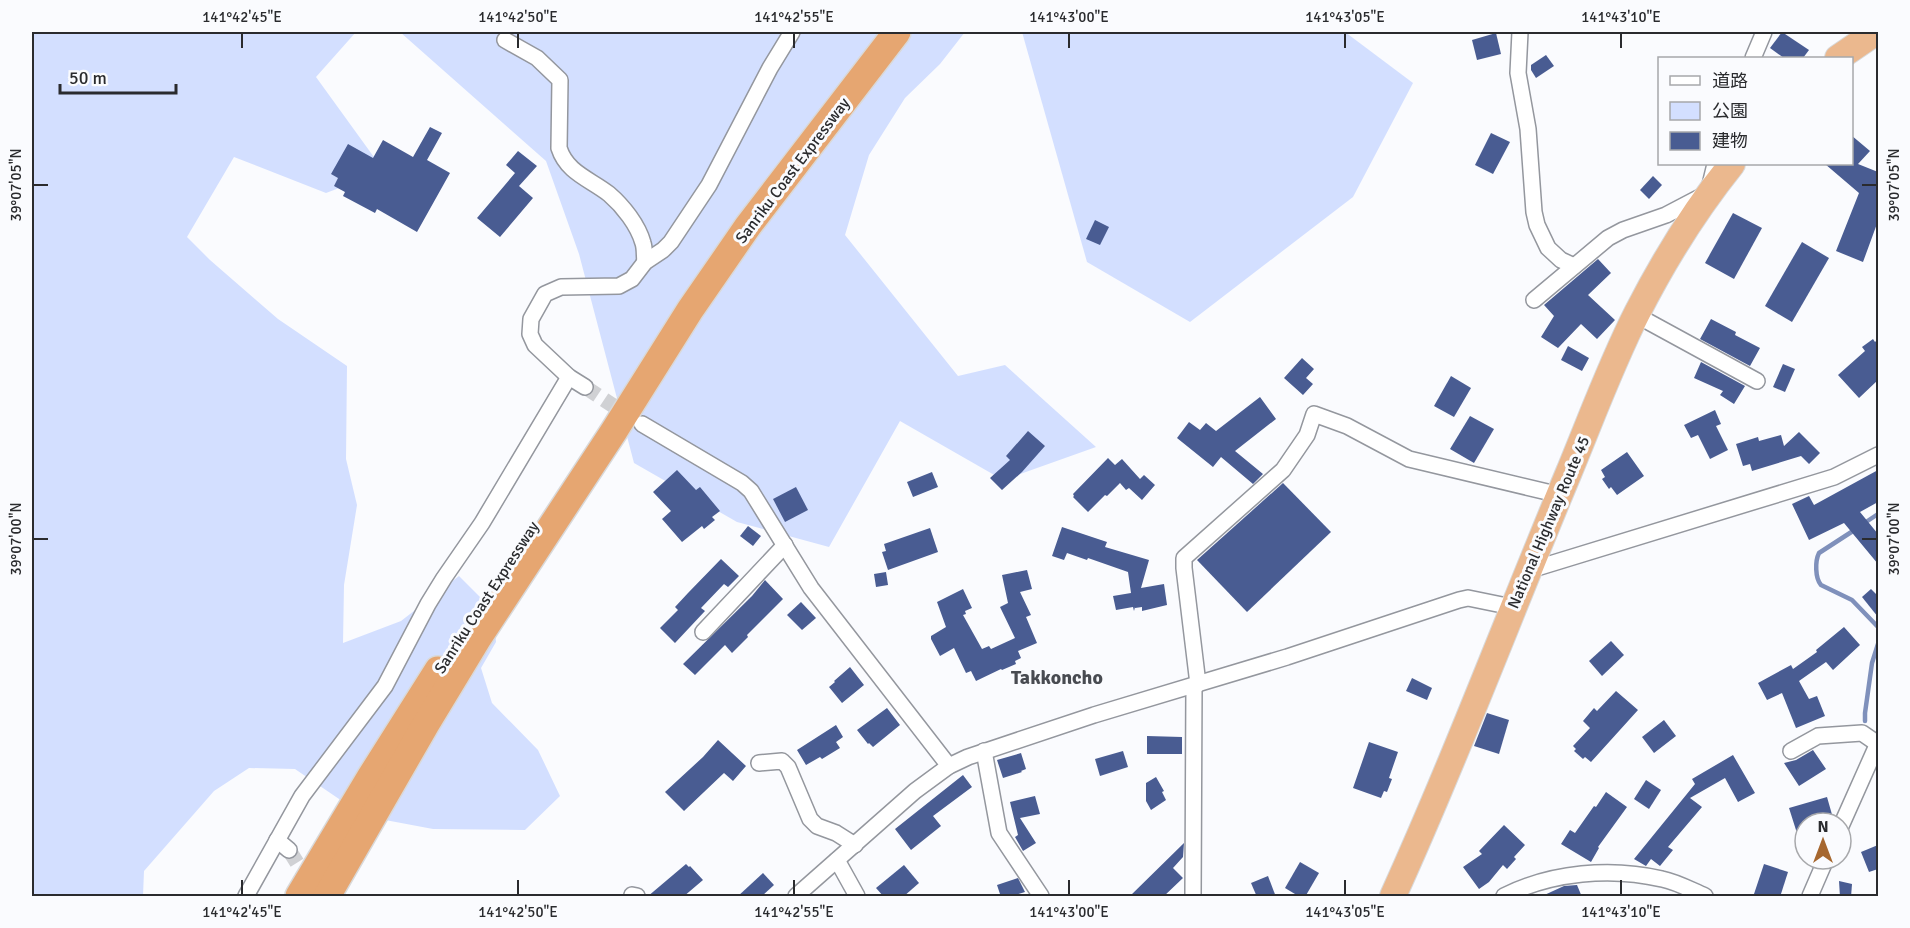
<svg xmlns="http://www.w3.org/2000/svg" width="1910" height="928" viewBox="0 0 1910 928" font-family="Signika,'Noto Sans JP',sans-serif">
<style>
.green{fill:#d3dfff}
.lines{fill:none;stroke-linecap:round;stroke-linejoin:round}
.stream{stroke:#7f90bb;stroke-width:4.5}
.building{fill:#495c92}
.minor-tunnel{stroke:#d0d1d4;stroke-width:15;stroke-dasharray:15 8;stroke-linecap:butt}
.minor-casing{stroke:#94979e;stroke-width:18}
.trunk-casing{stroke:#d9d9d9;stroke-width:28}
.motorway-casing{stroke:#d9d9d9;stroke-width:30}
.minor{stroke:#fff;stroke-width:15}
.trunk{stroke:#ebb88e;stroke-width:26}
.motorway{stroke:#e6a671;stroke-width:27}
.ticks{fill:none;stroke:#2a2b2e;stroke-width:2}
.labels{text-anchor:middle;stroke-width:6;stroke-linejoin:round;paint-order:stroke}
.street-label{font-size:16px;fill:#2a2b2e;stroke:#fafbfe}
.quarter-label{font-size:20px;font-weight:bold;fill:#484b51;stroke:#fafbfe}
.neatline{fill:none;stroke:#2a2b2e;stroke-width:2}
.ticks-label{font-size:15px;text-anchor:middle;fill:#2a2b2e}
</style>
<rect width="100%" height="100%" fill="#fafbfe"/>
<g class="green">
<polygon points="32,32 356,32 316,77 384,171 326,193 234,157 187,237 210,260 278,319 347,366 346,459 357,505 344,585 343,643 401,621 459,576 494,611 496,642 481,668 492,703 538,750 560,796 525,830 433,829 364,816 295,769 249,768 214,791 144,871 143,896 32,896"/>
<polygon points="400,32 965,32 940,64 905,98 869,155 845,235 958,376 1005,365 1096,447 1003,480 900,421 829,547 737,522 634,463 579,254 546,161"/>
<polygon points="1022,32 1345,32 1413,83 1353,197 1190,322 1087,262"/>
</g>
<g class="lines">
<g class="stream">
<polyline points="1863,524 1878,514"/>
<path d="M1856 529 1819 553C1815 561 1815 578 1821 585L1852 600 1878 627"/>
<polyline points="1865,721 1865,713 1872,663 1878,644"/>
</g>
</g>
<g class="building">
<polygon points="1782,32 1809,50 1803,58 1784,58 1770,48"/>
<polygon points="1496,33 1501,54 1477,60 1472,40"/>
<polygon points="1546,55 1554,66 1536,78 1531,70 1531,65"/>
<polygon points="430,127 442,133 427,160 450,173 417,232 377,209 375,213 343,196 345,192 334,186 338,178 331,174 348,144 373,158 383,140 413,157"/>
<polygon points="1491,133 1510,142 1493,174 1475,165"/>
<polygon points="1851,135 1870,151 1858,164 1878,172 1878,221 1863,262 1836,251 1859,193 1825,164 1851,164"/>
<polygon points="518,151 537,166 519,186 533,198 500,237 477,218 515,173 506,165"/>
<polygon points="1653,176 1662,185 1649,199 1640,190"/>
<polygon points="1733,213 1762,228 1734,279 1705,263"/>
<polygon points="1095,220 1109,227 1100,245 1086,239"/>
<polygon points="1802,242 1829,258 1792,322 1765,306"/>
<polygon points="1598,259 1611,273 1588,295 1615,320 1597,339 1581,324 1558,348 1541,337 1554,316 1544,305"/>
<polygon points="1711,319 1736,332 1735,335 1760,348 1750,366 1700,339"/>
<polygon points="1873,339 1875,342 1878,339 1878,380 1859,398 1838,375 1865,351 1862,347"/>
<polygon points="1568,346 1589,358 1582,371 1561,360"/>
<polygon points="1302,358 1314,369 1306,378 1313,384 1303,395 1284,378"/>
<polygon points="1701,362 1745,386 1734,404 1720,395 1723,391 1694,378"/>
<polygon points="1783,364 1795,369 1785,392 1773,387"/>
<polygon points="1451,376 1471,388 1454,417 1434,406"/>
<polygon points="1260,397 1276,419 1235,451 1263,474 1253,484 1221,457 1213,467 1177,438 1189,422 1200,430 1206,423 1216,431"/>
<polygon points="1715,410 1721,424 1716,426 1728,450 1710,459 1698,435 1691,438 1684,425"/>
<polygon points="1470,416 1494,429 1474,463 1450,449"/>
<polygon points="1028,431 1045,446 1022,472 1002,490 990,478 1010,460 1006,456"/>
<polygon points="1799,432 1820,453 1809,464 1801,456 1752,471 1750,464 1743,466 1736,444 1758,437 1759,441 1781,435 1784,446"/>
<polygon points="1627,452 1644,476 1617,495 1611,487 1609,489 1602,479 1605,477 1601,470"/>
<polygon points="1108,458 1115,465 1122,459 1140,479 1144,475 1155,485 1142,500 1129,488 1126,490 1120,483 1107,496 1105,495 1088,512 1073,497 1074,496 1073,494"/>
<polygon points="677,470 696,490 700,487 720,511 712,517 715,520 704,529 702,526 682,542 662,519 671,511 653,492"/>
<polygon points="1878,470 1878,502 1860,512 1878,534 1878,564 1844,523 1809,540 1792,504 1809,496 1814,505"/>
<polygon points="932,472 938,487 913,497 907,482"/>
<polygon points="1283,483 1331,532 1247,612 1197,560"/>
<polygon points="796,487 808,510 785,522 773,499"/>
<polygon points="748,526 761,536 753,546 740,536"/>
<polygon points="1062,527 1107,542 1105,547 1149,560 1141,588 1164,584 1167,605 1142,611 1142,607 1135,608 1135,607 1134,611 1133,607 1116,610 1113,596 1131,593 1128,572 1088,558 1087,560 1067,553 1064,560 1052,556"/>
<polygon points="930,528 938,552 888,570 882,552 886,551 884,544"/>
<polygon points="721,559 739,576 728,587 724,584 701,608 705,611 675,643 660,628 678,610 675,607 688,593"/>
<polygon points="1027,570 1032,589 1020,592 1031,615 1026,617 1037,643 1018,651 1021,658 1015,661 1016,664 1002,670 1001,669 976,681 971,671 966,673 954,648 940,656 931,639 931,636 946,627 937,602 963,589 972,608 965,611 966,614 963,615 982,649 989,646 991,649 1015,638 1000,607 1008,603 1002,575"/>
<polygon points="886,572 888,585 876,587 874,574"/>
<polygon points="765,580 783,599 747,635 748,637 732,653 725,645 695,675 683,664 752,596"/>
<polygon points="1871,589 1878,596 1878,617 1862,597"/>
<polygon points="801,602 816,618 802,630 787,615"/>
<polygon points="1844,627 1860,645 1833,670 1826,662 1799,681 1809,699 1817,696 1825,716 1796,728 1782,693 1767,700 1758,683 1791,665 1793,669 1817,652 1816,650"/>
<polygon points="1611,641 1624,655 1602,676 1589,661"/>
<polygon points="850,667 864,685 842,703 829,687 835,682 834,681"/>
<polygon points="1412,678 1432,688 1427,700 1406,691"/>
<polygon points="1616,691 1638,710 1591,762 1585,757 1583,759 1574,751 1576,749 1573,746 1590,728 1583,721 1594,708 1597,711"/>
<polygon points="887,708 900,725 873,747 869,743 868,744 857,730"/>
<polygon points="1487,713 1509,720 1499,754 1474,746"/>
<polygon points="1664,720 1676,736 1654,753 1642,737"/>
<polygon points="836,725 843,737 836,742 840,748 822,759 820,757 806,765 797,750"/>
<polygon points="1147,736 1182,737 1182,754 1147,754"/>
<polygon points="718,740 746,766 733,781 724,773 684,811 665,792 703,757"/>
<polygon points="1369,742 1398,752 1389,778 1392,779 1387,792 1384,791 1381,798 1353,788"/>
<polygon points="1813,750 1826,769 1799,786 1784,763 1796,760"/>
<polygon points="1123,751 1128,767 1100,776 1095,759"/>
<polygon points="1021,753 1026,769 1021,771 1022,772 1003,778 997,760"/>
<polygon points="1733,755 1755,793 1738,802 1725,778 1690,798 1702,807 1668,847 1673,850 1660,866 1651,859 1646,866 1634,859 1695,784 1692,779"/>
<polygon points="963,775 972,787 933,816 941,826 911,850 895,829"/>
<polygon points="1156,777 1164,791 1162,792 1166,800 1151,810 1146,801 1146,783"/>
<polygon points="1646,780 1661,790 1649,809 1634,799"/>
<polygon points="1606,792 1627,807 1598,847 1599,848 1591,862 1561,844 1570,830 1575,833 1594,806 1596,807"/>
<polygon points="1035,796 1040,814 1020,818 1036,843 1023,851 1015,837 1018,835 1010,802"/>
<polygon points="1827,797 1833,818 1816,823 1805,823 1805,848 1802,849 1789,808"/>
<polygon points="1504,825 1525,845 1514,857 1516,859 1507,869 1503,865 1489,882 1479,889 1463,867 1482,854 1479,851"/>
<polygon points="1184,843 1183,857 1173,868 1183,878 1163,897 1129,897"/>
<polygon points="1878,845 1878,869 1869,872 1861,852"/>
<polygon points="1300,862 1319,873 1305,897 1300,897 1285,888"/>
<polygon points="686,864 689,867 690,866 703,880 683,897 647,897"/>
<polygon points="1764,864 1788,872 1780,897 1753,897"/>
<polygon points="904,865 919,883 903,897 884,897 876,888"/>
<polygon points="763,873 774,885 761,897 737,897"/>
<polygon points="1268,876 1276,897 1257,897 1251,883"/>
<polygon points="1018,878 1025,892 1009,897 1001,897 997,885"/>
<polygon points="1839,881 1852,884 1851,897 1840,897"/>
<polygon points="1577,885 1582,897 1540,897 1564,886"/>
</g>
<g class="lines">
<g class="minor-tunnel">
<polyline points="585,387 630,417"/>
<polyline points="289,850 311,885"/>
</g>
<defs>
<g id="minor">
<polyline points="1520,32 1518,73 1528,129 1534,212 1537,225 1548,248 1561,260 1574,266"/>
<path d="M505 40 537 58 560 80 559 148C567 173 590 179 609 194 623 206 638 225 643 243 645 249 644 256 645 262"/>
<polyline points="1753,58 1764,32"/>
<polyline points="1534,300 1608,238 1623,230 1666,215 1708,193 1715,164"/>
<polyline points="1636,315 1757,381"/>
<polyline points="585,387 569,377 535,345 530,334 531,319 545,294 561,287 619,286 632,279 645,262 663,250 671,242 709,185 770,68 792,32"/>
<polyline points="642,424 742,483 751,491 811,588 949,766"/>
<polyline points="1527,571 1834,477 1878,455"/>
<polyline points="703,632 785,545"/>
<polyline points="1198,684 1184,568 1184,558 1283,470 1307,435 1314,414 1347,426 1409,459 1560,495"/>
<polyline points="984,751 999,833 1041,896"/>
<polyline points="1791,751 1818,736 1862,733 1878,744"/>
<polyline points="759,763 782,761 788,767 810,819 817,826 836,833 855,845"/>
<polyline points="1841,826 1878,743"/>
<polyline points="277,840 289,850"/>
<polyline points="837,860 857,896"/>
<polyline points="632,895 637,896"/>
<polyline points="246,896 302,796 385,686 428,604 444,578 482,523 569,377"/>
<polyline points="796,896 915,791 949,766 968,757 1094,715 1287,657 1459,600 1468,598 1512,607"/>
<polyline points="1193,896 1194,685"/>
<path d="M1504 896C1552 872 1611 867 1662 879 1677 882 1691 890 1705 896"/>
<polyline points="1810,896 1826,859"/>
</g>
<g id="trunk">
<polyline points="1838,58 1876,32"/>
<path d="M1393 896C1456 757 1510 613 1569 472 1591 419 1611 364 1637 313 1664 260 1695 210 1732 164"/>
</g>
<g id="motorway">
<polyline points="299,896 371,776 438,670"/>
<polyline points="327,896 426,724 478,638 614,431 690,310 748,226 897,32"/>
</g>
</defs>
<use href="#minor" class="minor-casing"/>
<use href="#trunk" class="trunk-casing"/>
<use href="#motorway" class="motorway-casing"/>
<use href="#minor" class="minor"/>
<use href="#trunk" class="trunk"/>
<use href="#motorway" class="motorway"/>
</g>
<path class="ticks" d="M242 33V48M518 33V48M794 33V48M1069 33V48M1345 33V48M1621 33V48M33 185H48M1862 185H1877M33 539H48M1862 539H1877M242 880V895M518 880V895M794 880V895M1069 880V895M1345 880V895M1621 880V895"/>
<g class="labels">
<g class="street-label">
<text transform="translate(792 170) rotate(-53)" y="6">Sanriku Coast Expressway</text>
<text transform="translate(1548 522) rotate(-67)" y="6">National Highway Route 45</text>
<text transform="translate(486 597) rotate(-57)" y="6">Sanriku Coast Expressway</text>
</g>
<g class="quarter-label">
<text x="1057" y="684">Takkoncho</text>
</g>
</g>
<rect width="1910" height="928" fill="none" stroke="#fafbfe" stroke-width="66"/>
<rect x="1658" y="57" width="195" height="108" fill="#fafbfe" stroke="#a7a8ab" stroke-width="1.5"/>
<rect x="1670" y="76" width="30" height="9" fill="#ffffff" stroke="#a7a8ab" stroke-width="1.5"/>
<text x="1712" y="87" font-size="18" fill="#2a2b2e">道路</text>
<rect x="1670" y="102" width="30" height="18" fill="#d3dfff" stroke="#a7a8ab" stroke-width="1.5"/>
<text x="1712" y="117" font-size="18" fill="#2a2b2e">公園</text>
<rect x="1670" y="132" width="30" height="18" fill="#495c92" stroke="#a7a8ab" stroke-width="1.5"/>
<text x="1712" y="147" font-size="18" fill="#2a2b2e">建物</text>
<g transform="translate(1823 841)"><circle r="28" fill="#fafbfe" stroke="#a7a8ab" stroke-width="1.5"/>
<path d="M0-4.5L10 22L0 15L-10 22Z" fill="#a6672f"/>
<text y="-9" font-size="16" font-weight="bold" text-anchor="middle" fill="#2a2b2e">N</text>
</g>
<path d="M60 84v9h116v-9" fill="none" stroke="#2a2b2e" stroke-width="3"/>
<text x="69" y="84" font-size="18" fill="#2a2b2e" stroke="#fafbfe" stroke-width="4.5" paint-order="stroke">50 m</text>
<rect x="33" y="33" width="1844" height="862" class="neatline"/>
<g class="ticks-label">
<text x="242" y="22">141°42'45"E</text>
<text x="518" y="22">141°42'50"E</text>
<text x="794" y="22">141°42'55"E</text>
<text x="1069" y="22">141°43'00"E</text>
<text x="1345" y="22">141°43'05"E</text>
<text x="1621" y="22">141°43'10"E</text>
<text transform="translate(16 185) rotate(-90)" y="5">39°07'05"N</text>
<text transform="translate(1894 185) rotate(-90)" y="5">39°07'05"N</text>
<text transform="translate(16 539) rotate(-90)" y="5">39°07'00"N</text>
<text transform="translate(1894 539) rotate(-90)" y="5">39°07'00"N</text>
<text x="242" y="917">141°42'45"E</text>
<text x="518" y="917">141°42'50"E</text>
<text x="794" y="917">141°42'55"E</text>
<text x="1069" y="917">141°43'00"E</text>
<text x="1345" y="917">141°43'05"E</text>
<text x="1621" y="917">141°43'10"E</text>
</g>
</svg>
